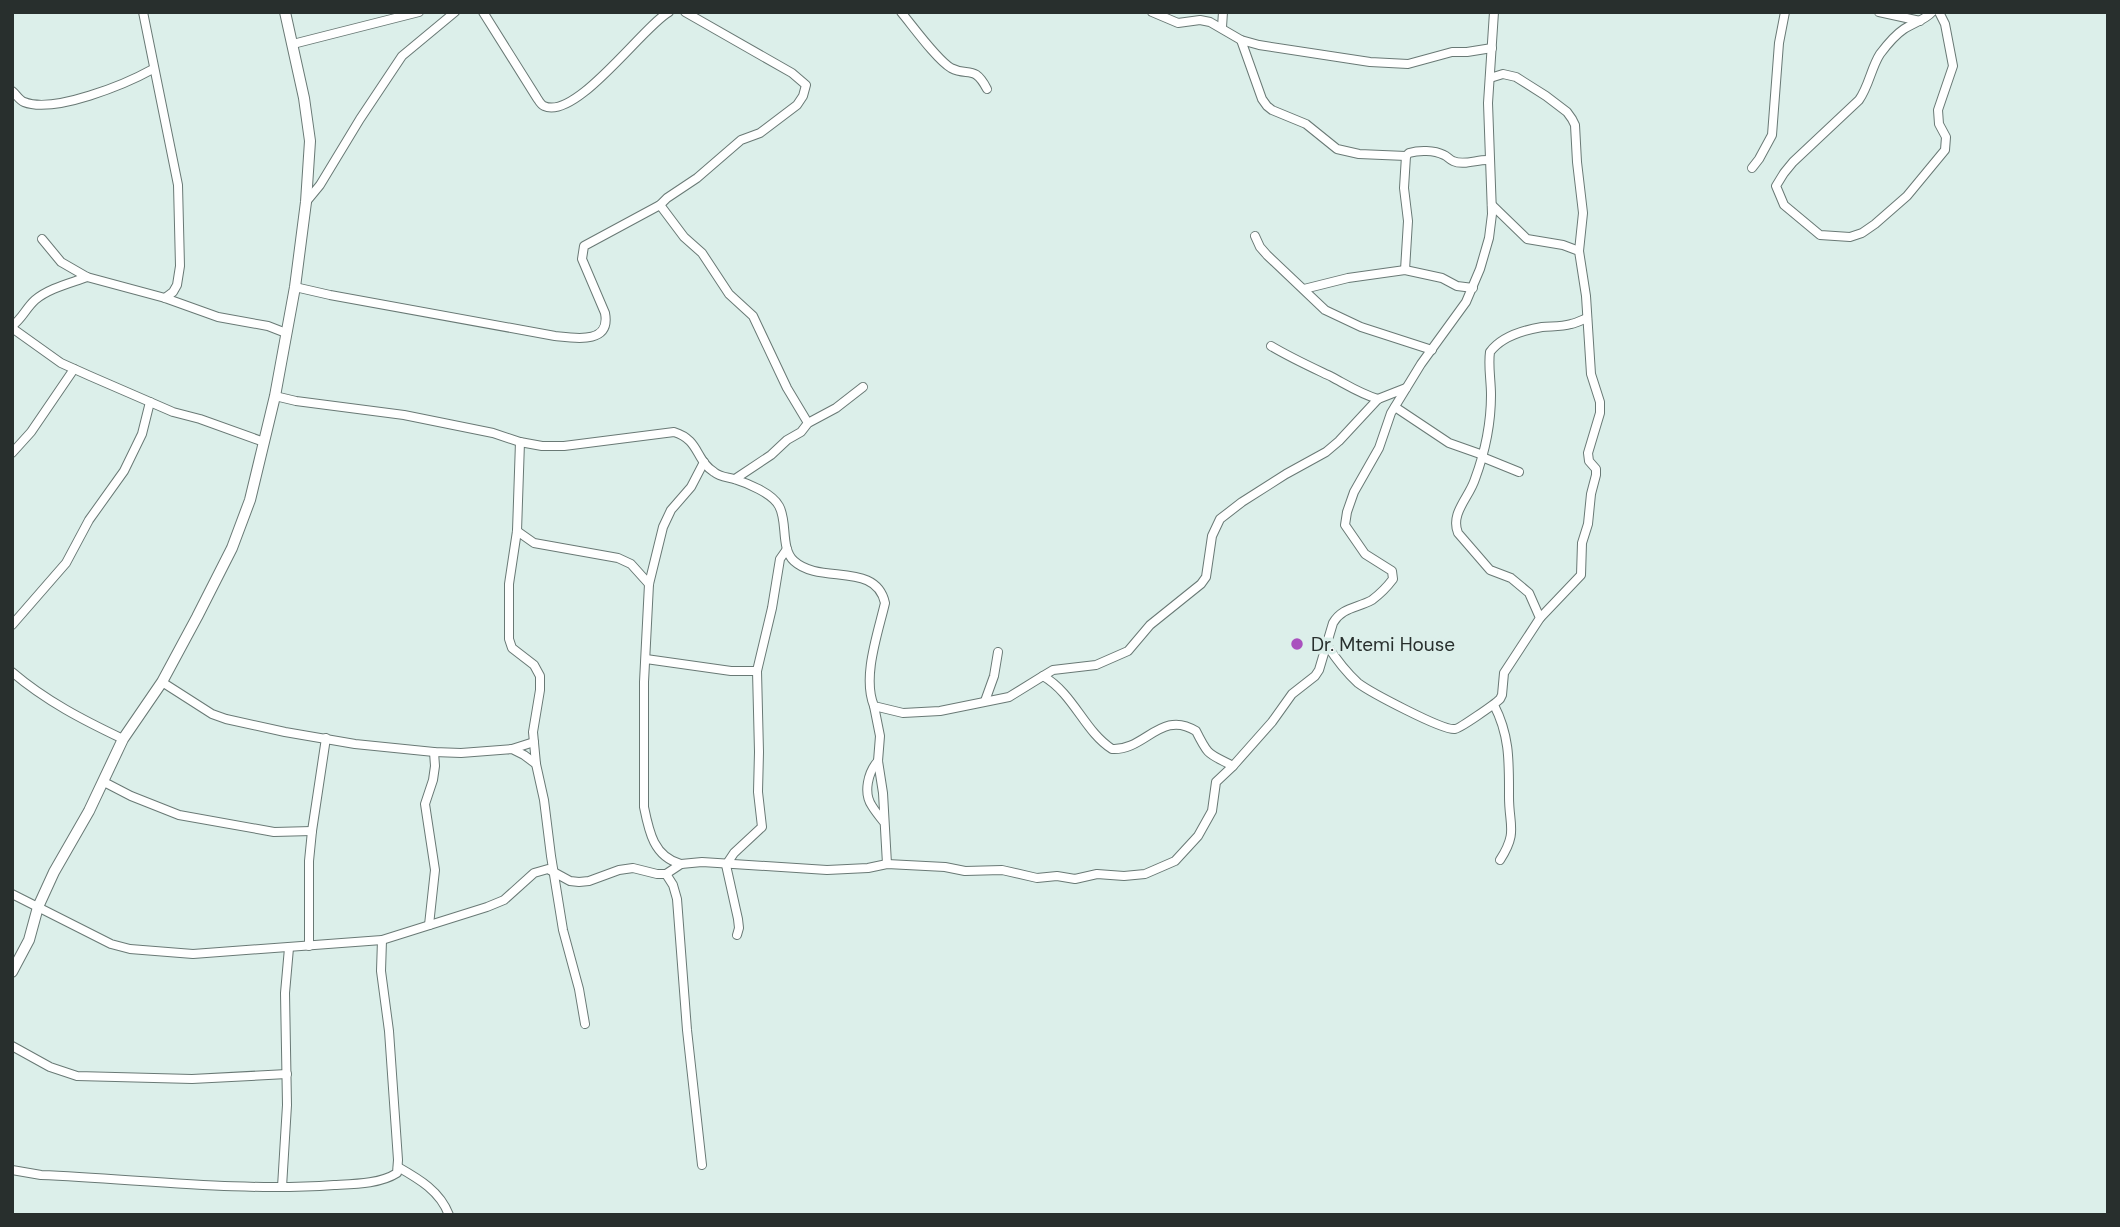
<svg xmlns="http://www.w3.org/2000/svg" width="2120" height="1227" viewBox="0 0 2120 1227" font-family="'DM Sans',sans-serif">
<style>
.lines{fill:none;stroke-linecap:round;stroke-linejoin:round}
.minor-casing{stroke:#697975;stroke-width:10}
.secondary-casing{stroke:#697975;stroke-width:12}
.minor{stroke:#fff;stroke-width:8}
.secondary{stroke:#fff;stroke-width:10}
.poi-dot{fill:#a951be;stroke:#dcefea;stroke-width:2.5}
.labels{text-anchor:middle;stroke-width:7;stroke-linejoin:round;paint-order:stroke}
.poi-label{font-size:19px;fill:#282f2d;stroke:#dcefea;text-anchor:start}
</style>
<rect width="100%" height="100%" fill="#dcefea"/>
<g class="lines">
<defs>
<g id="minor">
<polyline points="143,12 178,185 180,266 177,285 173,292 165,298"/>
<path d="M483 12 537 98C539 101 541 105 544 106 576 121 643 26 669 12"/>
<path d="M901 12C912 25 937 60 951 68 968 77 974 64 987 89"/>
<polyline points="1152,12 1178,23 1200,20 1210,22 1241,40 1259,45 1370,62 1408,64 1452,52 1467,52 1492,48"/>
<polyline points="1879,12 1920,21"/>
<path d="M1932 12C1925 20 1913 23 1904 29 1895 35 1886 46 1880 54 1871 68 1869 86 1859 100L1793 162 1784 173 1776 186 1784 205 1820 235 1850 237 1862 233 1875 224 1907 196 1945 150 1946 137 1939 124 1938 110 1953 66 1945 24 1939 12"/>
<polyline points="1222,27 1223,12"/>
<polyline points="1241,40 1262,99 1267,106 1272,110 1306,124 1337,149 1359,154 1406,156"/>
<polyline points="293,44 419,12"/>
<polyline points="1490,78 1503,74 1516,77 1546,96 1567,112 1572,119 1575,125 1577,162 1583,213 1579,251"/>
<path d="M12 91C16 94 19 100 24 102 54 114 126 84 153 69"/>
<polyline points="1752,168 1759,159 1772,135 1779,43 1785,12"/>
<polyline points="306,202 320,185 360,119 402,56 455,12"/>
<polyline points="660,205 684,237 702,253 729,294 753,316 787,388 808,423"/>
<polyline points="1492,205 1527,239 1563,245 1579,251 1586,296 1591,374 1600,402 1600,413 1588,453 1589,461 1596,469 1596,475 1591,494 1588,524 1582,543 1581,575 1540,618"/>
<polyline points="1255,236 1260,247 1267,255 1325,310 1361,327 1432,350"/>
<polyline points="42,239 61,262 87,277 165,298 218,317 268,326 286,333"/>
<path d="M1405 270 1408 221 1404 188 1406 156 1409 153C1419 150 1434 150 1444 155 1447 156 1450 160 1453 161 1464 166 1478 159 1489 160"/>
<path d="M295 287 330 295 555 336C574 338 611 345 605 313L582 259 584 246 660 205 667 198 697 178 741 140 760 133 797 105 803 96 806 85 792 73 685 12"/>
<polyline points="1304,289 1348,278 1405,270 1442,278 1457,286 1473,288"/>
<path d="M12 326C22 319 26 308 35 300 49 288 71 283 87 277"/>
<polyline points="12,328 61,363 90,376 173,412 200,419 264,442"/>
<path d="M1271 346C1291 358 1311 367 1332 377 1347 385 1361 394 1378 399"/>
<path d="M275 396 296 401 404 415 493 433 520 442 542 446H564L674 432C700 440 695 460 714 472 720 477 727 477 734 479 747 483 772 493 779 506 788 522 780 548 794 561 820 585 876 561 885 603 878 633 862 677 874 706L903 713 940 711 1009 697 1043 676C1074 694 1084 731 1112 749 1145 751 1161 709 1196 731 1209 757 1208 753 1233 766"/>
<polyline points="1395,407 1449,443 1483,455"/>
<polyline points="520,442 517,531 509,584 509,639 512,648 534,665 540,676 540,690 533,732 536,764"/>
<polyline points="12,453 31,432 74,369"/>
<polyline points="1482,457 1519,472"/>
<polyline points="735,479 771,455 787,440 801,432 808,423 836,408 863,387"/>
<polyline points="517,531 534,543 618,558 631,564 649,584"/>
<polyline points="12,625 66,563 89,520 124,471 142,434 150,402"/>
<path d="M1327 645C1336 659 1346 672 1358 683 1370 692 1443 731 1455 729 1459 729 1495 704 1500 699L1502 695 1504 673 1540 618 1529 593 1511 578 1490 570 1458 533C1450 513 1469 498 1475 479 1485 452 1491 424 1491 395 1491 380 1488 366 1490 352 1501 337 1524 330 1542 327 1551 326 1561 327 1571 324 1576 323 1582 320 1587 318"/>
<polyline points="646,659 731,671 757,671"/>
<path d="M12 672C46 701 83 720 123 739"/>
<polyline points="1043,676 1053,670 1096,665 1128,651 1150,625 1201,584 1206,577 1212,536 1220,519 1242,502 1286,474 1326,452 1339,441 1378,399 1406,388"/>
<polyline points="162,682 212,714 226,719 285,732 355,744 434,752 461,753 512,749 524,755 536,764 544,800 551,856 563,930 579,989 585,1024"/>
<polyline points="985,701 994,676 998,652"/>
<path d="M1494 705C1510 736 1509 762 1509 797 1509 826 1518 832 1500 860"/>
<polyline points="874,706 880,736 878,761 883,793 887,864"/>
<polyline points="512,749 534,742"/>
<path d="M878 761C868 772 863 793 872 806 875 811 879 816 883 821"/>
<polyline points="104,782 131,796 179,815 274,832 312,831"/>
<path d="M681 864C654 857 649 832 644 807V682L649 584 663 527 671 510 691 487 704 462"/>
<polyline points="666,874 673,885 677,899 687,1030 702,1165"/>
<path d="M12 894 111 944 130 949 193 954 382 940 487 907 504 900 534 873 548 869 570 881 579 882 589 881 619 870 633 868 657 874H666L681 864 702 862 827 870 868 868 887 864 945 867 965 871 1002 870 1037 878 1057 876 1075 879 1097 874 1124 876 1145 874 1175 861 1198 836 1212 811 1216 782 1233 766 1272 722 1292 694 1315 676 1319 670 1333 623C1342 607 1358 608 1372 600 1380 594 1387 587 1393 579L1392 571 1365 554 1345 525 1347 512 1354 492 1379 448 1391 413 1421 364 1466 302 1480 269 1489 238 1492 214 1488 103 1494 12"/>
<polyline points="429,925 435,870 425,804 433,780 435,766 434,752"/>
<polyline points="737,935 739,928 738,919 726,865 734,853 762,827 758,792 759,752 757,671 772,608 780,559 787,549"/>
<polyline points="309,946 309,861 312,831 326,738"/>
<polyline points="12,1046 50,1067 77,1076 192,1079 287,1074"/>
<path d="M398 1167C419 1179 440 1191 449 1215"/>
<path d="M12 1170 41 1175C139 1179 236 1192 334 1185 354 1184 380 1184 397 1173L398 1160 389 1031 381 971 382 940"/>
<polyline points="282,1187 287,1105 285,993 289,948"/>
</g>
<polyline id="secondary" points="12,972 29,940 38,907 54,872 89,811 123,739 162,682 197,617 232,548 250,500 275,396 295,287 306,202 310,141 304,98 285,12"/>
</defs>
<use href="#minor" class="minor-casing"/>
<use href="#secondary" class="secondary-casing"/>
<use href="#minor" class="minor"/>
<use href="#secondary" class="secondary"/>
</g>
<circle class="poi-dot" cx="1297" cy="644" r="7"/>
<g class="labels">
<g class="poi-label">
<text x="1311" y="651">Dr. Mtemi House</text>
</g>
</g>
<rect width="2120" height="1227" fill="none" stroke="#282f2d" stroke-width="28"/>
</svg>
